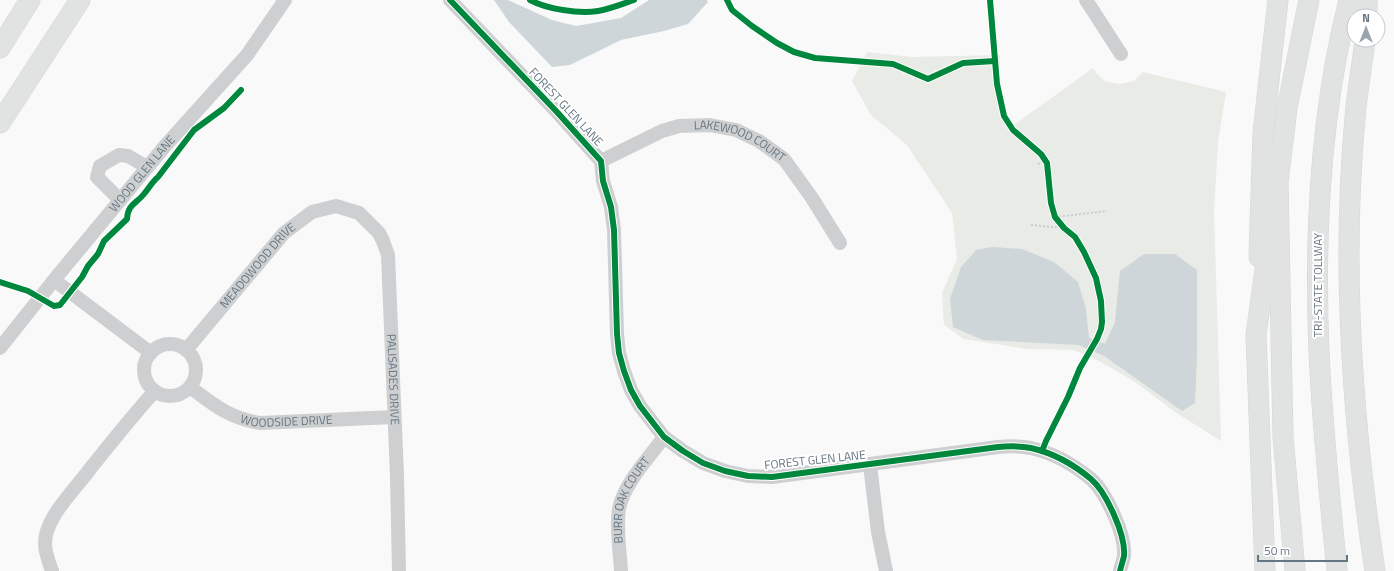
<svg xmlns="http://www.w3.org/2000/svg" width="1394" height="571" viewBox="0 0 1394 571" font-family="'Titillium Web',sans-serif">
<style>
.green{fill:#e8ebe6}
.water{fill:#ced6d9}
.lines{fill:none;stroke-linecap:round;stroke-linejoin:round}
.highway-casing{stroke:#d5d6d6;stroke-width:21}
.path{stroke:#cbcccd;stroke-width:2;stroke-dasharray:2 2;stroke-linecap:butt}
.minor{stroke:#cecfd0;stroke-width:14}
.highway{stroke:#e1e2e2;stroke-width:20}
.cycleway-casing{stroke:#fff;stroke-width:8}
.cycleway{stroke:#00873e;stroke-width:6}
.labels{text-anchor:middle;stroke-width:4;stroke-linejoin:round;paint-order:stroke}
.street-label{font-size:12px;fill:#657683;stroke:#fff}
</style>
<rect width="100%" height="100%" fill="#f9f9f9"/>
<path class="green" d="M867 52 911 57 1000 55C1000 82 999 102 1014 125L1093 68 1098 75 1106 82 1120 84 1134 81 1143 72 1226 92 1218 142 1214 212 1221 441 1175 412 1135 382 1099 361 1074 350 1027 349 964 339 944 325 942 293 957 259 952 213 907 145 871 115 852 81Z"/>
<g class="water">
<polygon points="494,0 508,0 552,20 576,26 621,18 649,0 707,0 708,2 688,24 664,31 621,40 570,65 552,67 509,22"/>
<polygon points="992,247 1022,249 1054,262 1078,282 1086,309 1089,338 1105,344 1115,322 1120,271 1144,254 1175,254 1197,270 1197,356 1195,403 1182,411 1104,356 1079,345 983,340 953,327 950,299 961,267 976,250"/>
</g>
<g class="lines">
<defs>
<g id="highway">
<polyline points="1367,16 1367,0"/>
<path d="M1365 40C1362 66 1357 92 1355 118 1341 270 1352 421 1375 571"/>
<polyline points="0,48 30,0"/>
<polyline points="0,123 80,0"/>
<polyline points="1259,257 1263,133 1278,0"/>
<polyline points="1265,571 1256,335 1269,241"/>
<polyline points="1295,571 1283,437 1278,182 1287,108 1309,0"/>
<path d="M1337 571C1330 498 1322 425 1319 351 1314 234 1320 114 1349 0"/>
</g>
</defs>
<use href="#highway" class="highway-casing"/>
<g class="path">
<polyline points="1038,164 1045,160"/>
<polyline points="1055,217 1107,211"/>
<polyline points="1031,225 1064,228"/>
</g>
<g class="minor">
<path d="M450 0 557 112 601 161 603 181 611 207 614 230 617 334 619 353 624 371 631 390 640 406 664 437 683 451 703 463 725 471 748 476 772 477 998 447C1009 446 1020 446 1031 448 1053 453 1073 464 1091 479 1106 492 1126 535 1124 556 1123 561 1121 566 1120 571"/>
<polyline points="1086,0 1121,54"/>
<path id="s1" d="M601 161 662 131 679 126 710 125 736 130 759 141 784 159 812 198 840 243"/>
<polyline points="120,200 97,177 100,166 119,155 128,156 147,167"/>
<polyline points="54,280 151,353"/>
<circle cx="170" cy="370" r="26"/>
<path id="s2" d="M0 348 54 280 165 146 247 55 285 0"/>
<path id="s3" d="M186 350 284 233 312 212 336 206 359 213 379 233 383 241 388 255 397 476 399 571"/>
<path id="s4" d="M190 387C214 405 229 418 260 423L394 417"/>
<polyline points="870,465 878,532 886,571"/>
<path d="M52 571C48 559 43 548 46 535 51 512 76 488 90 469 111 443 132 416 155 391"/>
<path id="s5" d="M621 571C620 552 616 528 619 509 624 483 649 458 664 437"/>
</g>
<use href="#highway" class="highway"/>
<defs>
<g id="cycleway">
<path d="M450 0 557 112 601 161 603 181 611 207 614 230 617 334 619 353 624 371 631 390 640 406 664 437 683 451 703 463 725 471 748 476 772 477 998 447C1009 446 1020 446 1031 448 1053 453 1073 464 1091 479 1106 492 1126 535 1124 556 1123 561 1121 566 1120 571"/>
<path d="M530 0C547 9 578 14 598 11 610 9 622 4 634 0"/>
<polyline points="727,0 732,10 752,26 777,43 794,52 815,58 893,64 928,79 963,63 995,61"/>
<polyline points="990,0 997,84 1004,116 1013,130 1041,154 1047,163 1051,203 1055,217 1064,228 1075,237 1084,252 1096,278 1101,301 1102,322 1101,329 1097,339 1080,368 1068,397 1046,441 1042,451"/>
<path d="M0 282 28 291 54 306 60 305 82 277 88 266 98 254 104 241 127 219C128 204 136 204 144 194 149 188 152 182 158 177L194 130 224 108 241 90"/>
</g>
</defs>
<use href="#cycleway" class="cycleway-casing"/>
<use href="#cycleway" class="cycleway"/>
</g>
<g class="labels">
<g class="street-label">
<text transform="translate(566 107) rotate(47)" y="4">FOREST GLEN LANE</text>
<text dy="4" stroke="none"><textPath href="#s1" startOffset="150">LAKEWOOD COURT</textPath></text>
<text dy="4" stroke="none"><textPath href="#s2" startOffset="225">WOOD GLEN LANE</textPath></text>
<text dy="4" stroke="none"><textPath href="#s3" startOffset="111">MEADOWOOD DRIVE</textPath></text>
<text transform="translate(1318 285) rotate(-90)" y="4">TRI-STATE TOLLWAY</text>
<text dy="4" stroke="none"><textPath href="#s3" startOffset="413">PALISADES DRIVE</textPath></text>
<text dy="4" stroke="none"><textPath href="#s4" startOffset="106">WOODSIDE DRIVE</textPath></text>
<text transform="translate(815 460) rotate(-6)" y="4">FOREST GLEN LANE</text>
<text dy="4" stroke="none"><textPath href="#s5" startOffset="74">BURR OAK COURT</textPath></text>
</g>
</g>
<g transform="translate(1366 28)"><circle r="19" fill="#ffffff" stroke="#c1c8cd"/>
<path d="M0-3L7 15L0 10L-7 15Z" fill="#99a4ac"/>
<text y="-6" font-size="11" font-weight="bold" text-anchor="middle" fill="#657683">N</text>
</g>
<path d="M1258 555v6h89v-6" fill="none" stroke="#657683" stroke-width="2"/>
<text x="1264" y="555" font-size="12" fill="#657683" stroke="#ffffff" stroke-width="3" paint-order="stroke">50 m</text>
</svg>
